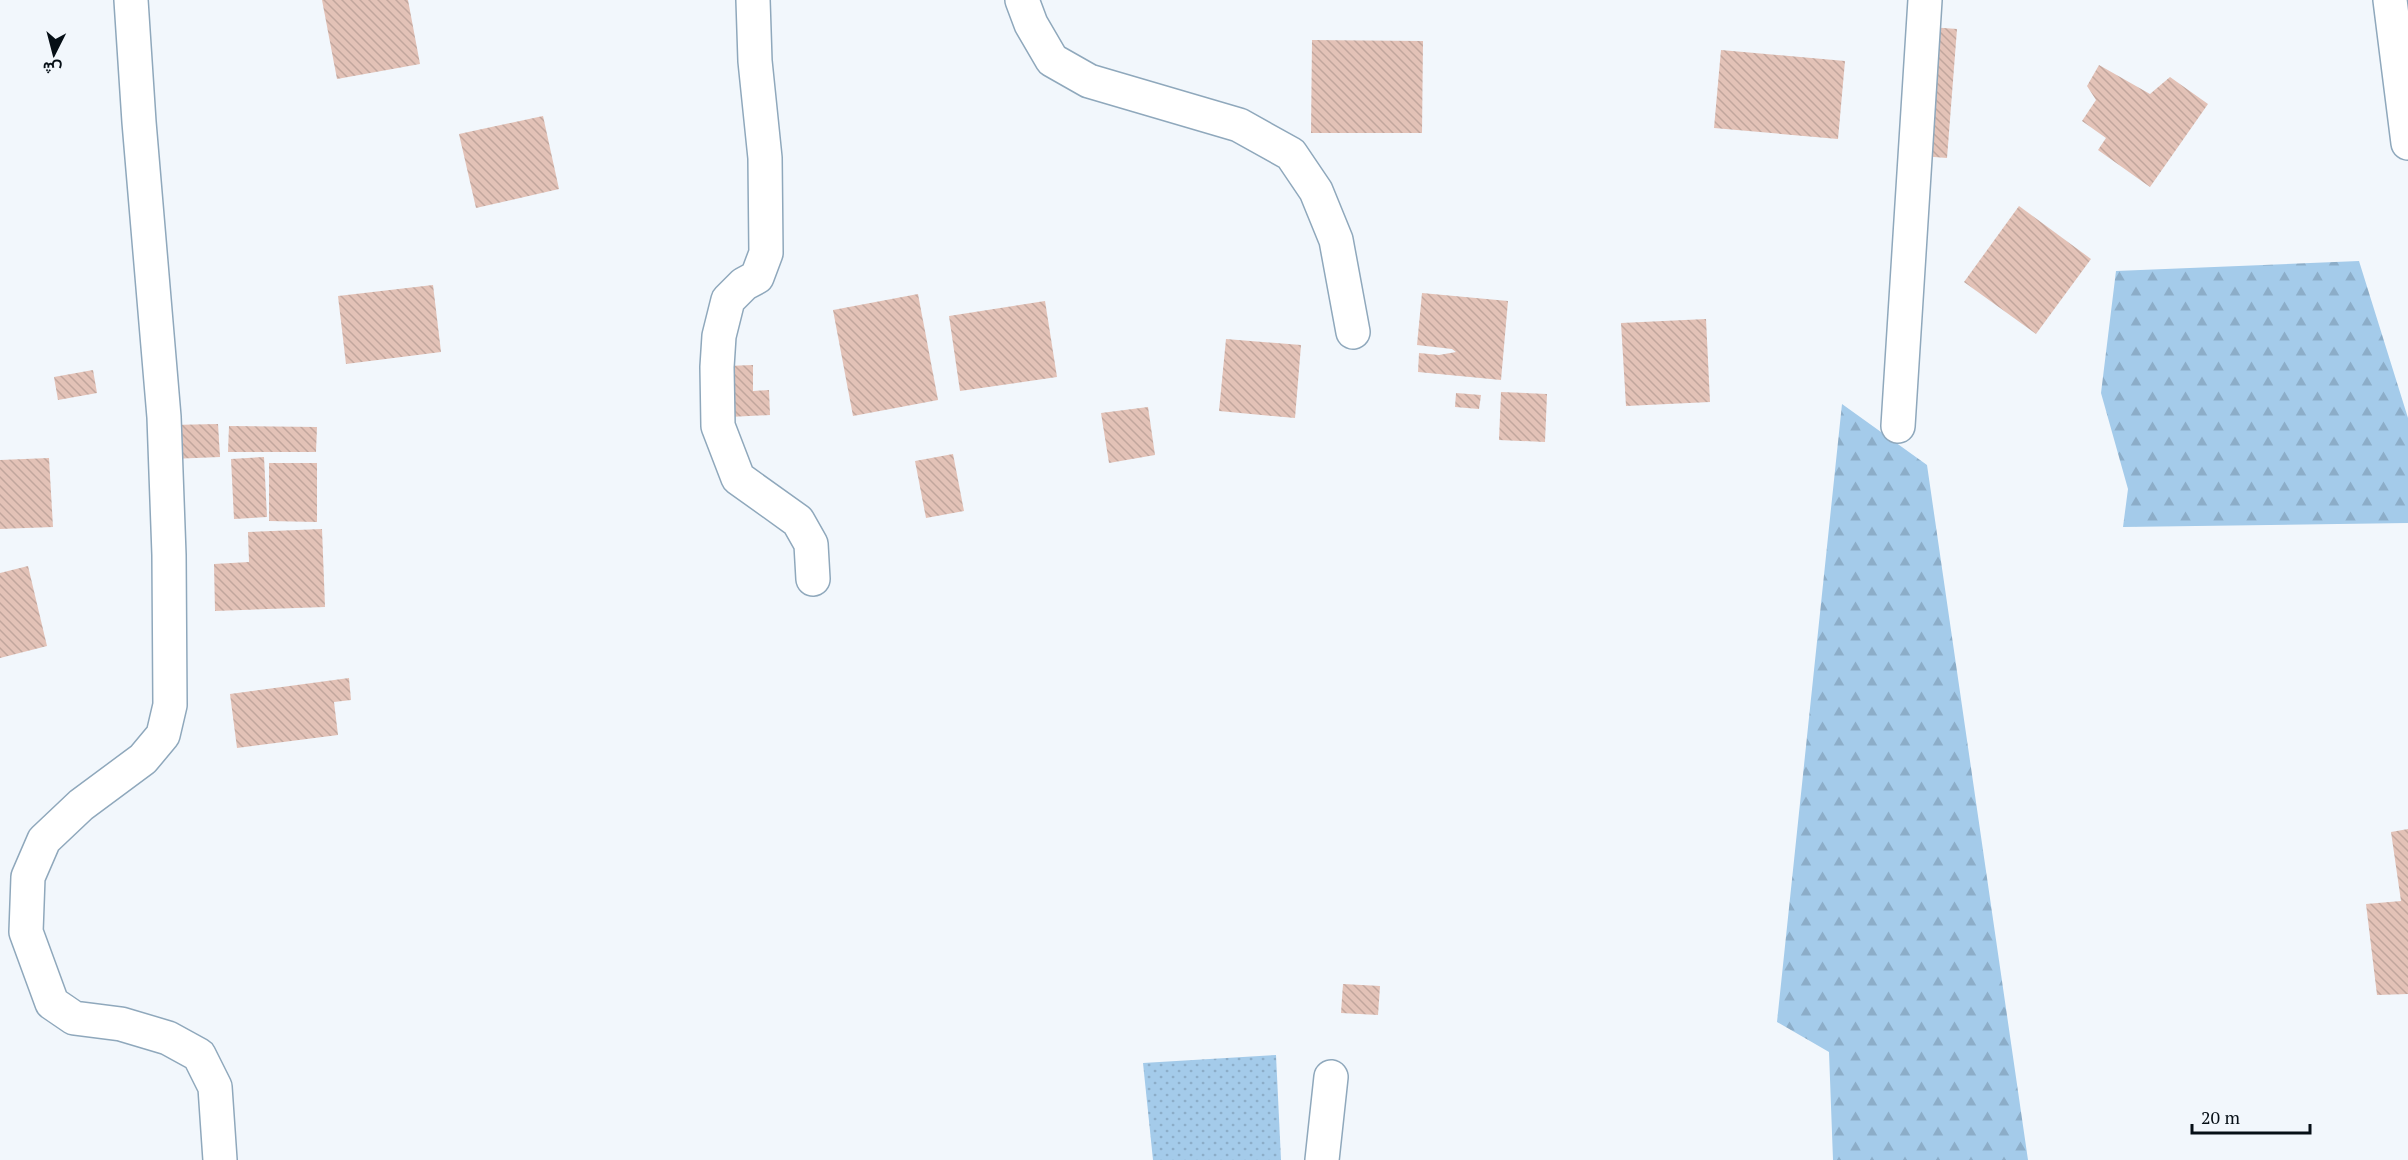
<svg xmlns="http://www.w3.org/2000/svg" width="2408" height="1160" viewBox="0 0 2408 1160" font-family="'PT Serif',Vazirmatn,serif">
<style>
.grass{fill:url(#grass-dots)}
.forest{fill:url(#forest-firs)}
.building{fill:url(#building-back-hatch)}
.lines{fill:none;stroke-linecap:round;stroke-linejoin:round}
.minor-casing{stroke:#8fa8bc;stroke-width:36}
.minor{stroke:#fff;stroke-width:33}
</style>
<defs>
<pattern id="grass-dots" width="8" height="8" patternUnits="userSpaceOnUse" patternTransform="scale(1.5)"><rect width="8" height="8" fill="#a4cbea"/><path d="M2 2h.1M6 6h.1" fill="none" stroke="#8cadc8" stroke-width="1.8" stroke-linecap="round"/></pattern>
<pattern id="forest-firs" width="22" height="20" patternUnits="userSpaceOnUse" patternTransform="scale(1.5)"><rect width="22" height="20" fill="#a4cbea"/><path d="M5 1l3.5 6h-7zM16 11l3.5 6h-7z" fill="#8cadc8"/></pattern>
<pattern id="building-back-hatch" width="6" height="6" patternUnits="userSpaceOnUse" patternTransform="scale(1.5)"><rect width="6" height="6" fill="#e3c2b7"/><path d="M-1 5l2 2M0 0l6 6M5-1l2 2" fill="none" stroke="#c1a69d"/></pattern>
</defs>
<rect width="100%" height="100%" fill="#f2f7fc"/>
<polygon class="grass" points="1276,1055 1281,1160 1153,1160 1143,1063"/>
<g class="forest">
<polygon points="2359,261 2408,418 2408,523 2123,527 2128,489 2101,393 2116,271"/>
<polygon points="1842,404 1927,465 2028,1160 1833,1160 1829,1052 1777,1022"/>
</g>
<g class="building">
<polygon points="322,0 408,0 420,64 337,79"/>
<polygon points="1917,26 1957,29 1947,158 1908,155"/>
<polygon points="1312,40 1423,41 1422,133 1311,133"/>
<polygon points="1721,50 1845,61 1838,139 1714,128"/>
<polygon points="2099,65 2150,94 2170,77 2208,104 2150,187 2098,150 2106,138 2082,121 2096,100 2087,86"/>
<polygon points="543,116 559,189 476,208 459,134"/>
<polygon points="2019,206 2091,259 2036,334 1964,282"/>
<polygon points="433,285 441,352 346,364 338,296"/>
<polygon points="1422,293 1508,301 1501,380 1418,372 1419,353 1439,355 1456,352 1452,349 1417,345"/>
<polygon points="918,294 938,400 853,416 833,310"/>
<polygon points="1045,301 1057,377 960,391 949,316"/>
<polygon points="1706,319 1710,402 1626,406 1621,323"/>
<polygon points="1226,339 1301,345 1295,418 1219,411"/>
<polygon points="753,365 753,391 769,390 770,415 729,417 726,366"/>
<polygon points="93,370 97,393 58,400 54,377"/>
<polygon points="1501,392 1547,394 1545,442 1499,440"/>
<polygon points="1456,393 1481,395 1479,409 1455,407"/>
<polygon points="1148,407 1155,455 1109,463 1101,413"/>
<polygon points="218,424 220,457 171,459 170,425"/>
<polygon points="229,426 317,427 316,452 228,452"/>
<polygon points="953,454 964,511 926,518 915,461"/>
<polygon points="264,457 267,517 234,519 231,459"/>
<polygon points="49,458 53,527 0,529 0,460"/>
<polygon points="269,463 317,463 317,522 269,521"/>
<polygon points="322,529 325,607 215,611 214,564 249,562 248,532"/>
<polygon points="28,566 47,646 0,658 0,573"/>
<polygon points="349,678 351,700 334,702 338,735 237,748 230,694"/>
<polygon points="2408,829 2408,994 2377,995 2366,904 2401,901 2391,832"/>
<polygon points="1343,984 1380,986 1378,1015 1341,1013"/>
</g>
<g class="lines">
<defs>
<g id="minor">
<polyline points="131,0 139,122 164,417 169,555 170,705 163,735 143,759 81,805 44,840 28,877 26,932 52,1003 74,1018 121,1024 168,1038 199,1055 215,1087 220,1160"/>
<polyline points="753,0 755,61 765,158 766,253 757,277 744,284 728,300 719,336 717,367 718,426 738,478 798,521 811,544 813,579"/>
<polyline points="1022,0 1031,24 1052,60 1089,81 1239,125 1291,154 1316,191 1336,240 1353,332"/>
<polyline points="2390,0 2408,143"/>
<polyline points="1898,426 1925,0"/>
<polyline points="1322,1160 1331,1077"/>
</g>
</defs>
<use href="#minor" class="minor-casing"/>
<use href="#minor" class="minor"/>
</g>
<g transform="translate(54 54) rotate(186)" stroke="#f2f7fc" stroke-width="4.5" paint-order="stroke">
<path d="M0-4.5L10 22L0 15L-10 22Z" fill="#060f16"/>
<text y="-9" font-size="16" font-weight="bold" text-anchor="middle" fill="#060f16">ش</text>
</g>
<path d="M2192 1124v9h118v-9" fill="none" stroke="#060f16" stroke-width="3"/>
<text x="2201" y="1124" font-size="18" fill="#060f16" stroke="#f2f7fc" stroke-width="4.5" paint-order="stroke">20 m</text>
</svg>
